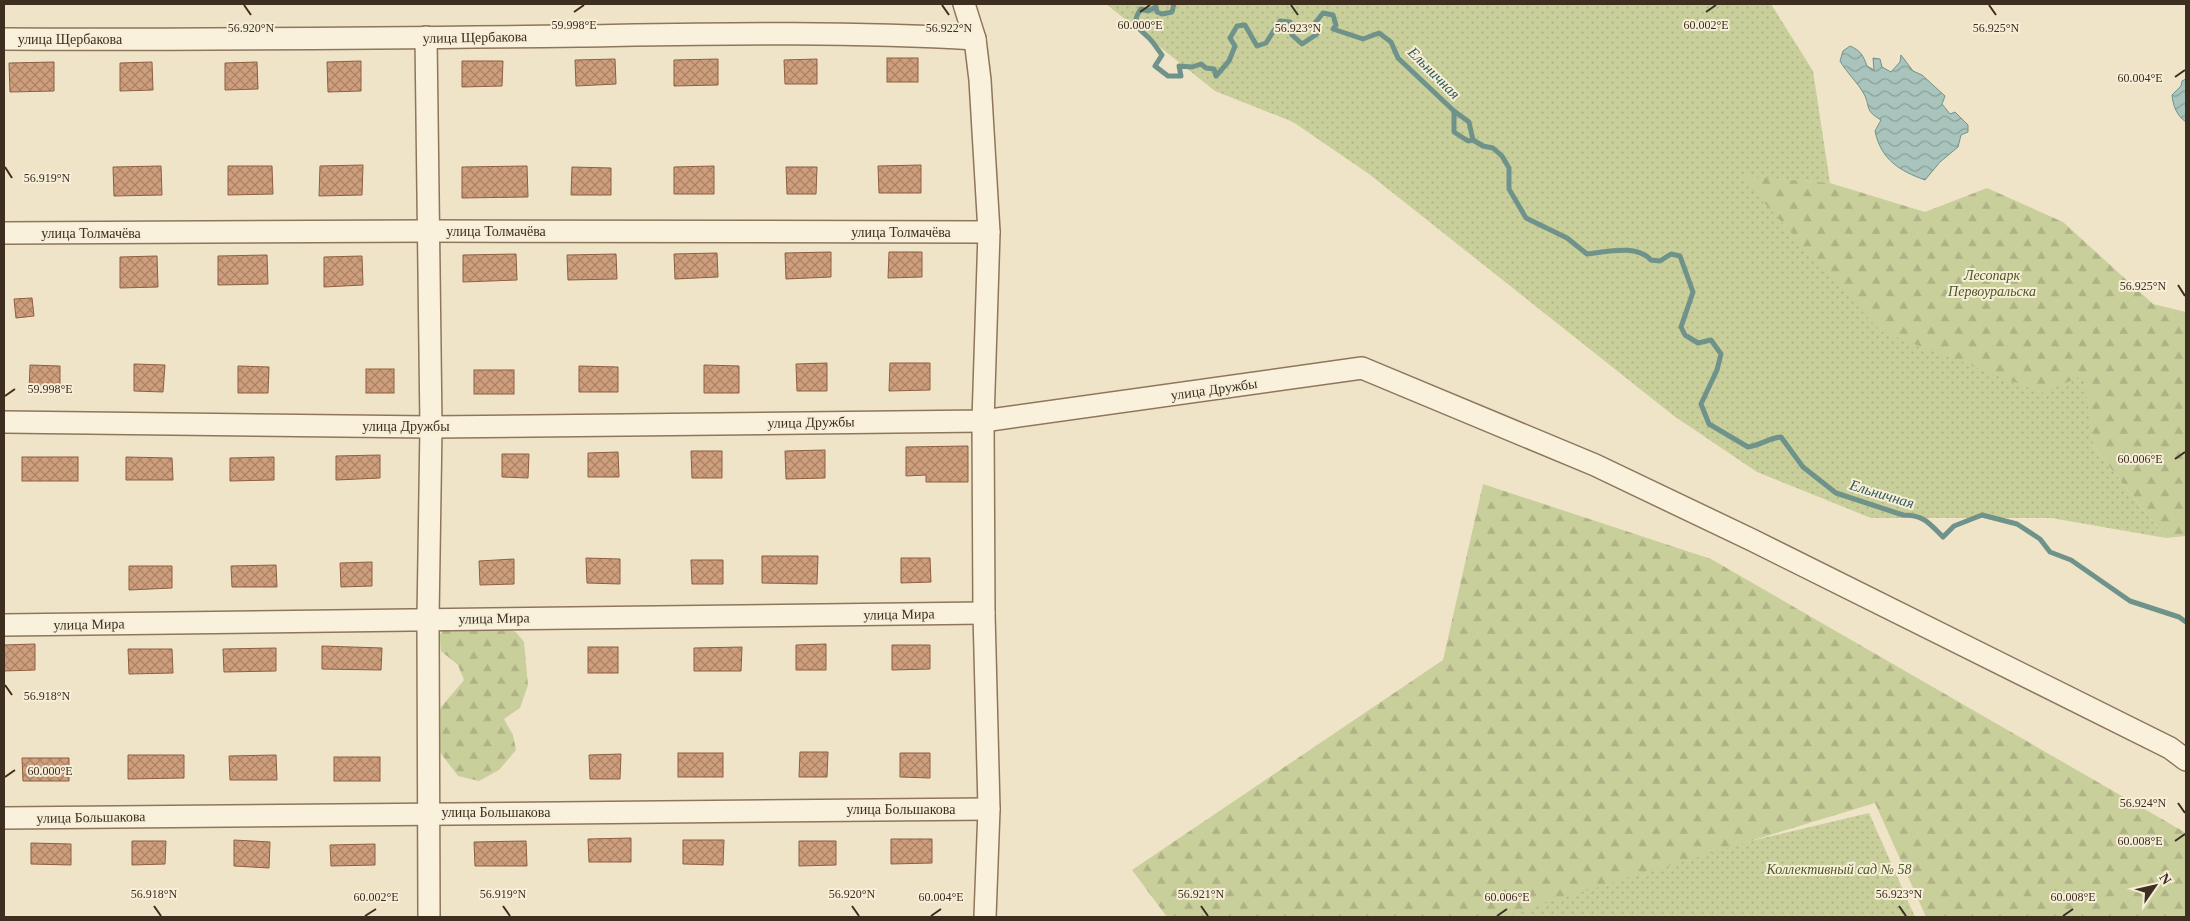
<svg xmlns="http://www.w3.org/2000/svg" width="2190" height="921" viewBox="0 0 2190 921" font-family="Georgia,serif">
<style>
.grass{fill:url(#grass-dots)}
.forest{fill:url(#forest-firs)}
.water{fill:url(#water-waves);stroke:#6f938a}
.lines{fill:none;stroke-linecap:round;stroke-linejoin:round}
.stream{stroke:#6f938a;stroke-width:5}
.building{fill:url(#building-cross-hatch);stroke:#8d5f41}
.minor-casing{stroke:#8d765c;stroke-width:24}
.minor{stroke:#faf1dc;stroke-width:21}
.ticks{fill:none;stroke:#3d2e20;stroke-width:2}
.labels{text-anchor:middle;stroke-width:4;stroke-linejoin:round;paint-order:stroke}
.street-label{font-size:14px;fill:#3d2e20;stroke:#f7eed8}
.park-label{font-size:14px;font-style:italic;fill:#4d5a26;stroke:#f7eed8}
.water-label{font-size:15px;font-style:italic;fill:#2f5d5a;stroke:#f7eed8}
.ticks-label{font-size:12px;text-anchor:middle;fill:#3d2e20;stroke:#f7eed8;stroke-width:4;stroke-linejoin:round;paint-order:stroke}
</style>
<defs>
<pattern id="grass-dots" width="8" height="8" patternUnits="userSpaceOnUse" patternTransform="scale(1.25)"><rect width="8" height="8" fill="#c9cf9b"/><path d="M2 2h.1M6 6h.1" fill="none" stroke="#aeb285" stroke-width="1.8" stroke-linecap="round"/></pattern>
<pattern id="forest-firs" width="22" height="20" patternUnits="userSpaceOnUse" patternTransform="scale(1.25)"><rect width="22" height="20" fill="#c9cf9b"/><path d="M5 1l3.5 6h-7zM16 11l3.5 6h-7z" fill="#aeb285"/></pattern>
<pattern id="water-waves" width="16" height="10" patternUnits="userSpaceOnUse" patternTransform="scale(1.25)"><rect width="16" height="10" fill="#a9c4bc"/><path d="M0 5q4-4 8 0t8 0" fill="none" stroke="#8ba098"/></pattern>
<pattern id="building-cross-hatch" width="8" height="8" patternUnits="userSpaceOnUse" patternTransform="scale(1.25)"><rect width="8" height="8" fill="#cf9f7d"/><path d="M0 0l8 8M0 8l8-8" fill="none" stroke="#a98266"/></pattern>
</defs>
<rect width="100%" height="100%" fill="#f0e4c8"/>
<g class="grass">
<polygon points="1106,4 1771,4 1813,71 1830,183 1741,177 2085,375 2094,447 2166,538 2051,518 1871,518 1757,472 1674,416 1369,174 1293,122 1215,91"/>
<polygon points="1869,813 1915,917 1427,917"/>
</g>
<g class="forest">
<polygon points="1740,176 1830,183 1925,212 1987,188 2063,222 2153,304 2186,312 2186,536 2166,538 2094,447 2084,375 2043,393 1880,331"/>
<polygon points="1483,484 1711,559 2186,833 2186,917 1926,917 1875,803 1510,914 1481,917 1167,917 1132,870 1443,660"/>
<polygon points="500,626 516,632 524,642 528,685 520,708 504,719 513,735 516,750 499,770 479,781 458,776 436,747 435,722 441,707 464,680 458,665 441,651 440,635 445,627"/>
</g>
<g class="water">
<path d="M1850 46C1860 50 1863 55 1867 66L1874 70 1873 58 1880 59 1882 67 1891 72 1900 62 1901 55 1913 71 1922 75 1945 96 1942 104 1950 114 1955 112 1968 125V132L1961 135 1958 147 1940 162 1925 180C1900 171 1881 160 1875 131L1881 120C1864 110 1871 108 1864 94 1858 83 1847 73 1840 61L1843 51Z"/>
<path d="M2186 79V122C2177 116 2173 106 2172 95L2181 86 2182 81Z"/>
</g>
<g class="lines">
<g class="stream">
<path d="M1174 4 1172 12 1162 14 1157 12 1156 7 1148 11 1141 9C1130 24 1138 28 1149 38 1154 43 1158 50 1162 55L1155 66 1168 76H1181L1179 66 1192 67 1201 64 1206 68 1214 69 1216 76 1229 61 1235 46 1230 38 1237 26 1245 25 1257 46 1266 43 1280 21 1290 22 1292 35 1302 44 1317 34 1315 23 1323 13 1333 15 1336 25 1333 29 1363 39 1379 33 1391 42 1398 58 1454 111V132L1468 141 1473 140 1483 146 1493 148 1502 156 1509 168V189L1526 218 1567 238 1587 254C1607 252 1636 244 1651 260L1660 261 1671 254 1680 256 1693 292 1681 327 1685 335 1698 343 1711 340 1721 354 1717 370 1701 404 1709 424 1748 447C1761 445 1769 438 1781 437L1803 467 1836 493 1903 515C1924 515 1929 523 1943 537L1954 526 1982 515 2017 524 2040 539 2050 552 2071 560 2130 601 2179 617 2186 622"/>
<polyline points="1454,111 1469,122 1473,140"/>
</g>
</g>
<g class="building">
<rect x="887" y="58" width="31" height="24"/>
<polygon points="615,59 616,84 576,86 575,60"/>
<polygon points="718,59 718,85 674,86 674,60"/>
<polygon points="817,59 817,84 785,84 784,60"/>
<polygon points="361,61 361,91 328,92 327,62"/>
<polygon points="462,61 503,61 502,86 462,87"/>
<polygon points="54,62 54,91 10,92 9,63"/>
<polygon points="152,62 153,90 120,91 120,63"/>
<polygon points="257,62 258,89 225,90 225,63"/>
<polygon points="363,165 362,195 319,196 320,166"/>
<polygon points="921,165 921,193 879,193 878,166"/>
<polygon points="161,166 162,195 114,196 113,167"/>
<polygon points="228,166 272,166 273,194 228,195"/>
<polygon points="527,166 528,197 462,198 462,167"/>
<polygon points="714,166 714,194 674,194 674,167"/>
<polygon points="572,167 611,168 611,195 571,195"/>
<polygon points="786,167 817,167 816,194 787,194"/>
<polygon points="831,252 831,277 786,279 785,253"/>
<polygon points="889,252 922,252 922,277 888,278"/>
<polygon points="717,253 718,277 675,279 674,254"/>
<polygon points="516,254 517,280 463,282 463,255"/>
<polygon points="616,254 617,279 568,280 567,255"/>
<polygon points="267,255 268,284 218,285 218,256"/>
<polygon points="157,256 158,287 120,288 120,257"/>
<polygon points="362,256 363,285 324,287 324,257"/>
<polygon points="32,298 34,316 16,318 14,299"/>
<polygon points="827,363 827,391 797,391 796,364"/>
<polygon points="890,363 930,363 930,390 889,391"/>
<polygon points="134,364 165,365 163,392 134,391"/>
<polygon points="30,365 60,366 60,393 29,392"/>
<polygon points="704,365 739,366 739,393 704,393"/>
<polygon points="238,366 269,367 268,393 238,393"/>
<polygon points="579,366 618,367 618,392 579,392"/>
<rect x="366" y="369" width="28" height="24"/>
<rect x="474" y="370" width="40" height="24"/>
<polygon points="968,446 968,482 926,482 926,475 906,476 906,447"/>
<polygon points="825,450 825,478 786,479 785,451"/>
<polygon points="691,451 722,451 722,478 692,478"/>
<polygon points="618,452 619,477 588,477 588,453"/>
<polygon points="502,454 529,454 528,478 502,477"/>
<polygon points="380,455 380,478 336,480 336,456"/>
<rect x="22" y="457" width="56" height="24"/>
<polygon points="126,457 172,458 173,480 126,480"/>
<polygon points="274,457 274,480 230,481 230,458"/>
<polygon points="762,556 818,556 817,584 762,583"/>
<polygon points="586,558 620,559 620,584 587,583"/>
<polygon points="901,558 930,558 931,582 901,583"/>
<polygon points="514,559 514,584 480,585 479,561"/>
<polygon points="691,560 723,560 723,584 692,584"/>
<polygon points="372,562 372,586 341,587 340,563"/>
<polygon points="276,565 277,587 232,587 231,566"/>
<polygon points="129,566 172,566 172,588 129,590"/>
<polygon points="35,644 35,670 4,671 4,645"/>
<polygon points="826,644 826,670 796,670 796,645"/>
<polygon points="892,645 930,645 930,669 892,670"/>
<polygon points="322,646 382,648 381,670 322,669"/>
<rect x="588" y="647" width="30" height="26"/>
<polygon points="742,647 741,671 694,671 694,648"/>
<polygon points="276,648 276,671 224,672 223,649"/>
<polygon points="128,649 172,649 173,673 129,674"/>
<polygon points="800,752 828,752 827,777 799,777"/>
<rect x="678" y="753" width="45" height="24"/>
<polygon points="900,753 930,753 930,778 900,777"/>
<polygon points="621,754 620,779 590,779 589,755"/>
<polygon points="128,755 184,755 184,778 128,779"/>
<polygon points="276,755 277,780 230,780 229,756"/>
<rect x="334" y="757" width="46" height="24"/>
<polygon points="22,758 69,758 69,781 23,781"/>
<polygon points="631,838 631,862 589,862 588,839"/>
<polygon points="891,839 932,839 932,863 891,864"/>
<polygon points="234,840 270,842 269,868 234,866"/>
<polygon points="683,840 724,840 723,865 683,864"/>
<polygon points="132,841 166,841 165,864 132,865"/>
<polygon points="526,841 527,866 475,866 474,842"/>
<polygon points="799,841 836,841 836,865 799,866"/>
<polygon points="31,843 71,844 71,865 31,864"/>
<polygon points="375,844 375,865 331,866 330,845"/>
</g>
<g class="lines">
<defs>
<g id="minor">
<polyline points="964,4 975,39 980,80 989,232 983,421 984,613 989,809 985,917"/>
<polyline points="426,37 431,427 428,619 429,917"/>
<path d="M4 39C196 40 388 38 580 36 711 34 844 31 975 39"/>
<polyline points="4,233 429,231 989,232"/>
<polyline points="4,422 431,427 983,421 1362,368 1595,465 1752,540 2170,748 2186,760"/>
<polyline points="4,625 984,613"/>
<polyline points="4,818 989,809"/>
</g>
</defs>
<use href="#minor" class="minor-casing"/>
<use href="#minor" class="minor"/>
</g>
<path class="ticks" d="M244 5 251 15M942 5 949 15M1291 5 1298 15M1989 5 1996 15M574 12 584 5M1140 12 1150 5M1706 12 1716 5M2175 77 2185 70M5 167 12 178M2178 285 2185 296M5 396 15 389M2175 459 2185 452M5 685 12 695M5 777 15 770M2178 803 2185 813M2175 841 2185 834M154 906 161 916M503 906 510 916M852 906 859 916M1201 906 1208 916M1899 906 1906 916M365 916 376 909M931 916 941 909M1497 916 1507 909M2063 916 2073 909"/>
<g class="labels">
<g class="street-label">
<text transform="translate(475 37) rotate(-1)" y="5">улица Щербакова</text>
<text x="70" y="44">улица Щербакова</text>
<text x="496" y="236">улица Толмачёва</text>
<text x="901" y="237">улица Толмачёва</text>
<text x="91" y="238">улица Толмачёва</text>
<text transform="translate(1214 389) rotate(-8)" y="5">улица Дружбы</text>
<text transform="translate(811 422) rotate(-1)" y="5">улица Дружбы</text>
<text x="406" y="431">улица Дружбы</text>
<text transform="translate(899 614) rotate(-1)" y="5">улица Мира</text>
<text transform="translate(494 618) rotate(-1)" y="5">улица Мира</text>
<text transform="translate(89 624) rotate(-1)" y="5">улица Мира</text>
<text x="901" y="814">улица Большакова</text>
<text x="496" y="817">улица Большакова</text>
<text transform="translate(91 817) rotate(-1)" y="5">улица Большакова</text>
</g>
<g class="park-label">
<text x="1992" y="280">Лесопарк<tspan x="1992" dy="16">Первоуральска</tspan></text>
<text x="1839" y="874">Коллективный сад № 58</text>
</g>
<g class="water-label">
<text transform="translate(1434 73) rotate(45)" y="5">Ельничная</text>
<text transform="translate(1882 494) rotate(17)" y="5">Ельничная</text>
</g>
</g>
<g class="ticks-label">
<text x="574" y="29">59.998°E</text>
<text x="1140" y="29">60.000°E</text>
<text x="1706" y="29">60.002°E</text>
<text x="251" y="32">56.920°N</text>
<text x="949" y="32">56.922°N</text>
<text x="1298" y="32">56.923°N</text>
<text x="1996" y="32">56.925°N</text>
<text x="2140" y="82">60.004°E</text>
<text x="47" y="182">56.919°N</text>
<text x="2143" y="290">56.925°N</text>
<text x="50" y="393">59.998°E</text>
<text x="2140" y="463">60.006°E</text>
<text x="47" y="700">56.918°N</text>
<text x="50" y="775">60.000°E</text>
<text x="2143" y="807">56.924°N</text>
<text x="2140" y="845">60.008°E</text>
<text x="154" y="898">56.918°N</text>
<text x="503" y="898">56.919°N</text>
<text x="852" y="898">56.920°N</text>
<text x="1201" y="898">56.921°N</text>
<text x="1899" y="898">56.923°N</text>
<text x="376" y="901">60.002°E</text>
<text x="941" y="901">60.004°E</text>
<text x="1507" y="901">60.006°E</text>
<text x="2073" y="901">60.008°E</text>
</g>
<rect width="2190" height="921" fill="none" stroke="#3d2e20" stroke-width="10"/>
<g transform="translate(2155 886) rotate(56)" stroke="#f7eed8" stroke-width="4" paint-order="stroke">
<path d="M0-4L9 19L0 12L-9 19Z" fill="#3d2e20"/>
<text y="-8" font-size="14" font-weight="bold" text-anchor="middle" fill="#3d2e20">N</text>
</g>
</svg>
